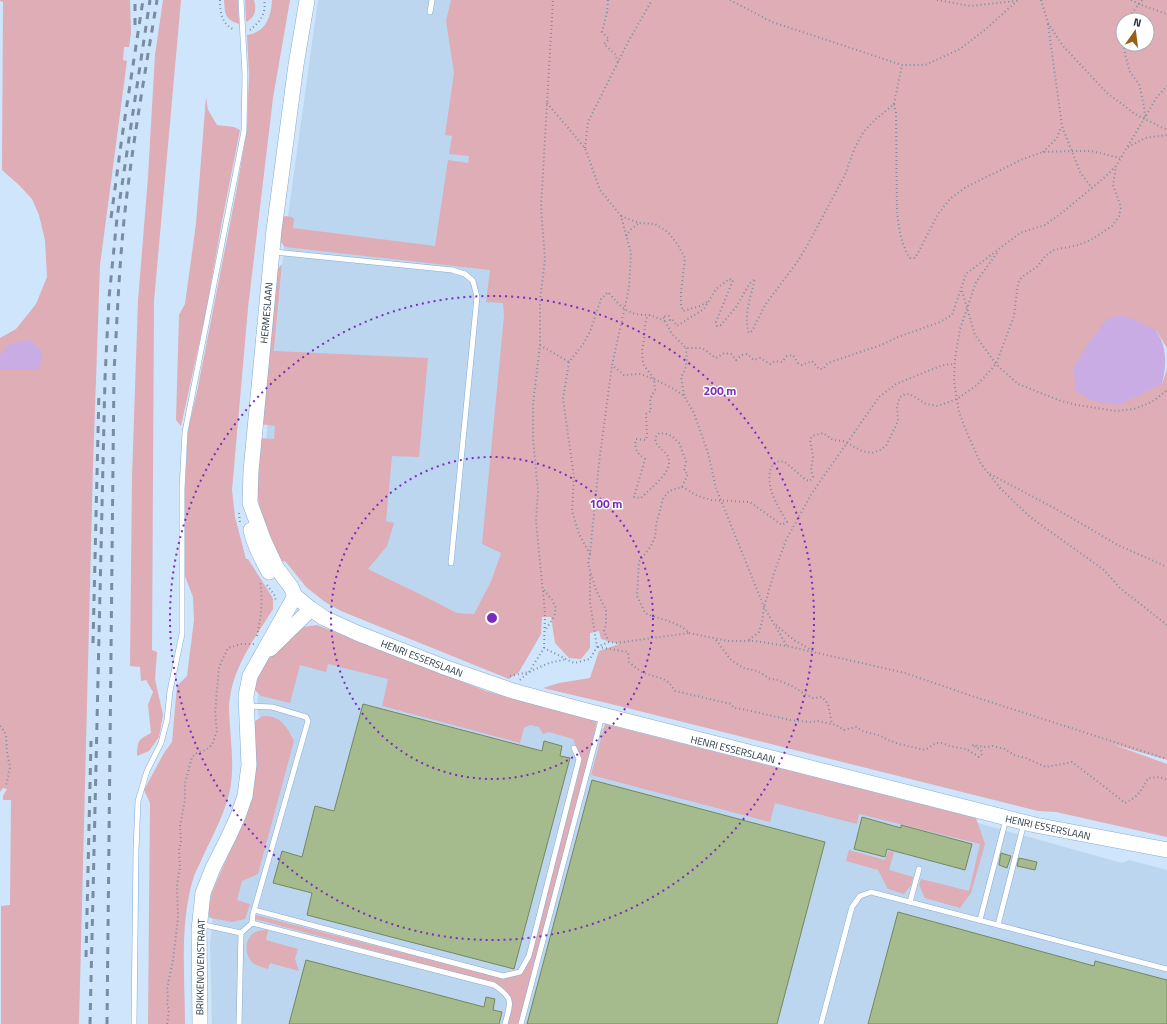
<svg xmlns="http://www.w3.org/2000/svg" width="1167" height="1024" viewBox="0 0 1167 1024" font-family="'Titillium Web',sans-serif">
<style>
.built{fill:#bcd6f0}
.green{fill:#deadb5;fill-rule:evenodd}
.water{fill:#c9ace4}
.building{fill:#a6bb8d;stroke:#74875c}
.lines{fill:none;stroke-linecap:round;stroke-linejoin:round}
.lane-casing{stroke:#87acd1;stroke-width:6}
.secondary-casing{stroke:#87acd1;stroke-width:16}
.path{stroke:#7c8fa2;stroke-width:2;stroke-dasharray:1 3;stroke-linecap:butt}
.lane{stroke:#fff;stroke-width:5}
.secondary{stroke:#fff;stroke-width:15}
.rail{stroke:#7a8da0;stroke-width:3;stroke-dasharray:7 7;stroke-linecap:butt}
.ring{fill:none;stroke:#7b2cbf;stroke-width:2;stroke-dasharray:2 4}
.labels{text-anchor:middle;stroke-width:3;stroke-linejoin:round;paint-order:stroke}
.street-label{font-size:10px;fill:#283746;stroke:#fff}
.centre{fill:#7b2cbf;stroke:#fff;stroke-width:2}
.ring-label{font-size:12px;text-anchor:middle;font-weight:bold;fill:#7b2cbf;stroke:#fff;stroke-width:3;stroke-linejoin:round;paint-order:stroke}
</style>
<rect width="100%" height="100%" fill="#cee5fc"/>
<g class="built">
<polygon points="318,0 456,0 503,275 504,316 501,553 491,581 474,614 457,613 420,594 368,569 262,485 284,245"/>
<polygon points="280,651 592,729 607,728 967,820 1122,863 1129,860 1167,870 1167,1024 212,1024 210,945 216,886 238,850 262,735 257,707 259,681"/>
</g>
<g class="green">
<polygon points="0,0 130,0 131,33 129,47 124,47 123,60 127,61 100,265 93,465 79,1024 1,1024 1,906 10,905 11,800 3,800 3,796 7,789 3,788 0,792 0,338 16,329 36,304 47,277 45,240 39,215 32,199 20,186 2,170 3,2 0,1"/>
<path d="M163 0H181L154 301 152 650 157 652 155 679 163 715 159 737 149 751 137 756C138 741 137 740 151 733L148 705 153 692 146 680 141 681 140 667 130 666 132 477 138 301 148 177 155 55Z"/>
<path d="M224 0H238L239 24C225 19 225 15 224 0Z"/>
<path d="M245 0H254C257 9 255 18 246 22Z"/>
<path d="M272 0H290L273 98 248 308 232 490 235 517 246 559H248L271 595 273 599V609C253 641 229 672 229 711 230 737 235 764 230 790 225 813 214 833 204 854 201 861 197 869 194 876 179 923 185 976 185 1024H148L150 803 144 790 164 753 172 742 177 686 187 676 194 620 193 597 185 576V487L188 429 197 392 236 193 247 129 249 74 247 35C266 32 271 17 272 0Z"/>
<path d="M451 0H1167V348L1156 330 1162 384 1167 369V760L1112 744 1167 764V837L1056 812 1038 811 611 704 543 688 559 683 590 678 599 651 619 644 601 639 599 631 590 633V648L581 659 569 658 555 643 551 617H542L541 634 519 672 509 679 341 611 325 602 306 587 286 562 283 561 279 564 259 505 257 491 260 438 274 439 275 426 260 424 276 271 282 264 274 351 428 358 419 457 392 456 386 521 394 523 387 546 368 569 420 594 457 613 474 614 491 581 501 553 482 544 504 316 503 303 486 302 490 270 285 247 279 240 281 219 285 216 292 217 294 219 293 228 435 246 448 160 468 163 469 156 449 154 452 136 445 135 454 73 446 21ZM1123 20H1147V44H1123Z"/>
<polygon points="206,97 208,110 217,125 234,127 240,130 222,221 205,317 181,426 176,420 179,315 185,304 196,224"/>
<path d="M317 625 486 691 597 721 587 767 519 1024H508C513 1002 517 999 498 984L255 919 256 915 501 978C520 975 521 974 530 957L582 760 573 739 549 732 543 734 539 727 530 725 524 728 520 743 382 706 388 679 328 664 326 672 300 665 290 703 261 696 254 689 262 667 278 647 303 627Z"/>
<path d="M263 716C280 715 287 726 294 741L258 874 242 881 237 900 250 904 245 919 232 922 210 918 208 913 212 892 236 837 253 726 255 721Z"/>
<polygon points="605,724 976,818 985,844 971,893 960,908 925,898 919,885 921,879 969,891 980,844 859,814 857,824 775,803 770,822 591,775"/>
<polygon points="849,850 885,860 888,851 894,852 889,870 913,877 911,885 904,894 888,889 878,870 846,861"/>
<path d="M268 930 266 940 298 949 295 959 299 971 270 963 268 969C262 967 255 966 251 961 243 951 246 935 258 931 261 930 265 930 268 930Z"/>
</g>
<g class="water">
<path d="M1122 315C1129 318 1152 326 1156 331 1167 346 1167 365 1162 384L1119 405 1092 401 1076 391 1073 368 1087 345 1107 319Z"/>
<path d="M28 340C44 349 43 353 39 370H0V355L10 344Z"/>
</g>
<g class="building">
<polygon points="363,704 542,751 544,741 562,746 560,756 570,758 514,969 307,915 312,893 273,883 282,851 302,857 315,806 334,811"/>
<polygon points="592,780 825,842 777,1024 527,1024"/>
<polygon points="862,817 901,828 901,825 972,844 965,870 887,849 885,857 854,849"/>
<polygon points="1001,853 1011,856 1007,868 999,865"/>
<polygon points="1019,858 1037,862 1035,870 1017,866"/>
<polygon points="898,912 1094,966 1095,961 1167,980 1167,1024 868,1024"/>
<polygon points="306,960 484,1007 486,997 495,999 493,1010 502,1012 499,1024 289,1024"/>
</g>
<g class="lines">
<defs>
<g id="lane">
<polyline points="430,12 432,0"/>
<polyline points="274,252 452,270 465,274 473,281 477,297 451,563"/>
<polyline points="248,706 272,707 306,717 308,721 253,914 252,923"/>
<polyline points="910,902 919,869"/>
<polyline points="254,910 503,976 520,972 529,956 579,759 574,748"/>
<polyline points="980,920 1006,819"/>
<path d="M200 924 241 933 252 923 494 985C514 999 511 1001 505 1024"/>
<polyline points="998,925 1024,823"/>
<polyline points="134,1024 136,850 138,801 147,771 161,743 167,720 170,691 182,634 182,489 185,432 244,131 245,75 241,0"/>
<polyline points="239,1024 241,933"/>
<polyline points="521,1024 602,716"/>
<polyline points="821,1024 852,907 860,896 871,892 1167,969"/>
</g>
<g id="secondary">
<polyline points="307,0 296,65 274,230 251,471 250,503 264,541 276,567 291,587 295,596 311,609 324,618 357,633 444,667 513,691 587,711 1035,825 1167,850"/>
<path d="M251 530C254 545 261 558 269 572"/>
<polyline points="270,649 311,609"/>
<polyline points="200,1024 199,930 203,893 213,868 229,836 238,816 245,796 249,765 246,696 250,676 295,596"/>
</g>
</defs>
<use href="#lane" class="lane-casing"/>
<use href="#secondary" class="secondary-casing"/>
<g class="path">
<path d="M220 0C220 13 222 25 235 30"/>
<polyline points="608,0 607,12 602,32 609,39 604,44 615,54 618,62"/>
<polyline points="730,0 772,22 902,65 925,65 960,49 986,29 1018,0"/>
<polyline points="937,0 971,6 1015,1"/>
<polyline points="1041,0 1048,23 1063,46 1107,93 1135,114 1167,130"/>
<polyline points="1131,0 1139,4 1167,14"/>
<polyline points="1127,20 1142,0"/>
<polyline points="1048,24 1062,126 1080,172 1092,188"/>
<path d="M250 30C259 23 267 13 264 0"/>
<polyline points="1124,44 1125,54 1130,72 1139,84 1144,106 1145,117"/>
<polyline points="547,103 585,148 600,190 621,216 631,253 629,288 612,365 624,375 640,374 654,379 674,389 684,396 694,413 708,453 716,488 764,607 787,646"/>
<polyline points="894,104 902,65"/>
<polyline points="1128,147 1145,138 1167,135"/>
<polyline points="585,148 588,122 628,42 652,0"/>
<polyline points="1043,152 1057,138 1061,127"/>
<polyline points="621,216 639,223 655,224 668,232 678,245 685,258 681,292 681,305 683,311 700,306 707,302"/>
<polyline points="626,236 630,230 639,223"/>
<polyline points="997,253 976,282 960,329 955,359 954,381 959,412 967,433 981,464 1000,488 1030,517 1104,570 1120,588 1167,625"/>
<polyline points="962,291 975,335 996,364 1018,384 1061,401 1077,405 1116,411 1134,409 1152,402 1167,390"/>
<polyline points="665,321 672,334 686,348 702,348 716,358 724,353 731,354 736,360 742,355 747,354 754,360 760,358 770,364 775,361 782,362 787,356 793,355 798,363 802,365 812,361 819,369 823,369 828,363 881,345 898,337 940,322 952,315 966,274 1020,233 1045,225 1063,212 1105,177 1116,166 1157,97 1167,86"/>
<polyline points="540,345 569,362"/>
<polyline points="684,395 681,377 685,370 687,361 686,348"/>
<polyline points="990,474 1056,509 1118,545 1167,567"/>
<path d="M682 487 698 496 711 500 750 502 782 525 787 522C777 505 765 487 771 467L779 461 785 462 806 480 810 481 813 477 811 470 813 457 810 440 812 436 823 433 833 440 843 441 862 451 872 453 880 450 886 446 898 421 897 406 900 397 905 394H910L926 404 938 406 957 399 977 385 996 364 1014 316 1018 283 1022 277 1038 266 1045 256 1054 250 1078 245 1091 240 1112 226 1119 216 1121 207 1113 185 1116 166"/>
<polyline points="239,513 240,523"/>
<path d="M590 554 579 534 572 511 574 477 563 399 569 362 584 343 591 329 601 299 608 292C621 307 628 316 650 315"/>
<polyline points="267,585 275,596 276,602"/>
<polyline points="544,590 552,600 556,608 554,617 546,629"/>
<polyline points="776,625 794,640 813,651"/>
<polyline points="689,633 728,641 755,641 787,646 905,673 975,697 1167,759"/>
<path d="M257 636C261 618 263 600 260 581"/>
<polyline points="716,640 731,660 743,668 758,671 770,679 778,680 794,687 803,693 813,698 822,697 828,704 832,724"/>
<polyline points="749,640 759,632 762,622 764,607 774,573 786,540 812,493 879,397 896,384 943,365 954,364"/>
<polyline points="609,642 604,631 606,624 606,610 596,590 588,564 590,554 599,463 612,365"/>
<path d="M597 647 609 642 616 643 689 633C676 620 660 620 645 613L637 596 639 562 651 546 655 537 656 525 663 499 669 491 682 487 688 474 684 471 686 461 679 443 672 436 667 434 659 433 655 438C656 447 663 449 667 455 677 470 649 489 641 498L634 497 645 459C637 453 634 449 636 439L646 440 647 435 646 414 651 411 650 399 655 390 654 379 643 364 642 351 644 340 645 324 647 317 650 315 665 321 663 316H669L670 320 672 319 677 326 704 309 716 289 729 279 733 280 716 322 717 326 721 325 736 307 750 283 755 279C751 296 743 316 749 333L752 331 765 305 798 261 808 244 845 175 855 147 864 131 876 119 894 104 896 113 897 212C899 228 901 245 910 258H915L918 253 938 214 951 198 966 187 1023 159 1043 152 1072 151H1091L1120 158"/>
<path d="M598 647 628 652 629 662C634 666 639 671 644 673 660 679 666 676 675 691L731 704 734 708 742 709 790 720 810 722 818 721 832 724 836 725 844 730 856 727 862 731 881 736 888 740 899 744 925 750 936 743H942L950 746 966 749 979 757 982 754 981 750 972 745 986 747 993 746 1005 749 1014 755 1026 758 1046 767 1072 762C1090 776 1108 789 1125 803 1139 796 1141 791 1148 778L1160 777 1167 780"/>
<polyline points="544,648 545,613 536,521 538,491 533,438 533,404 540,345 540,300 545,260 541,207 553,0"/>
<polyline points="510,676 529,672 549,663 567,659"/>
<polyline points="520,680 529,672 544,648 574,663 590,659 597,647 590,602 590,574"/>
<polyline points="0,726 2,728 6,735 7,752 10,767 6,786"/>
<polyline points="167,1024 169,1010 167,1005 168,995 167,989 173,960 178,918 177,885 180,867 179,850 181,841 180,826 185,800 185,783 192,757 198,752 206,750 212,745 217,731 215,713 219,667 228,648 241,644 255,644"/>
</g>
<use href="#lane" class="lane"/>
<use href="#secondary" class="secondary"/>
<g class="rail">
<polyline points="135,25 135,0"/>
<polyline points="111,218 122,137 143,0"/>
<polyline points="93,643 99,391"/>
<polyline points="86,957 91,741"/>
<polyline points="90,1024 105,378 109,298 117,218 150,0"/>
<path d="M107 1024 114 372C117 321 119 270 124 220 132 146 145 73 157 0"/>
</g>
</g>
<g class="ring">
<circle cx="492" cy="618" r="161"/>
<circle cx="492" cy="618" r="322"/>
</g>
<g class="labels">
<g class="street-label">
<text transform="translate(266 313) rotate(-85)" y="4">HERMESLAAN</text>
<text transform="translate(422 658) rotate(21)" y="4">HENRI ESSERSLAAN</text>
<text transform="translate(733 749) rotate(14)" y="4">HENRI ESSERSLAAN</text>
<text transform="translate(1048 827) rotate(12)" y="4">HENRI ESSERSLAAN</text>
<text transform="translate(200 967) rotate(-89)" y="4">BRIKKENOVENSTRAAT</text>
</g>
</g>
<circle cx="492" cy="618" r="6" class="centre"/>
<g class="ring-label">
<text x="720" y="395">200 m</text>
<text x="606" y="508">100 m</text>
</g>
<g transform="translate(1135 32) rotate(14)"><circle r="19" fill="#ffffff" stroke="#a9afb5"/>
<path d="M0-3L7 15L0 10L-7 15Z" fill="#966018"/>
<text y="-6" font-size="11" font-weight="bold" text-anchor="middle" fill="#283746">N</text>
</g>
</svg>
